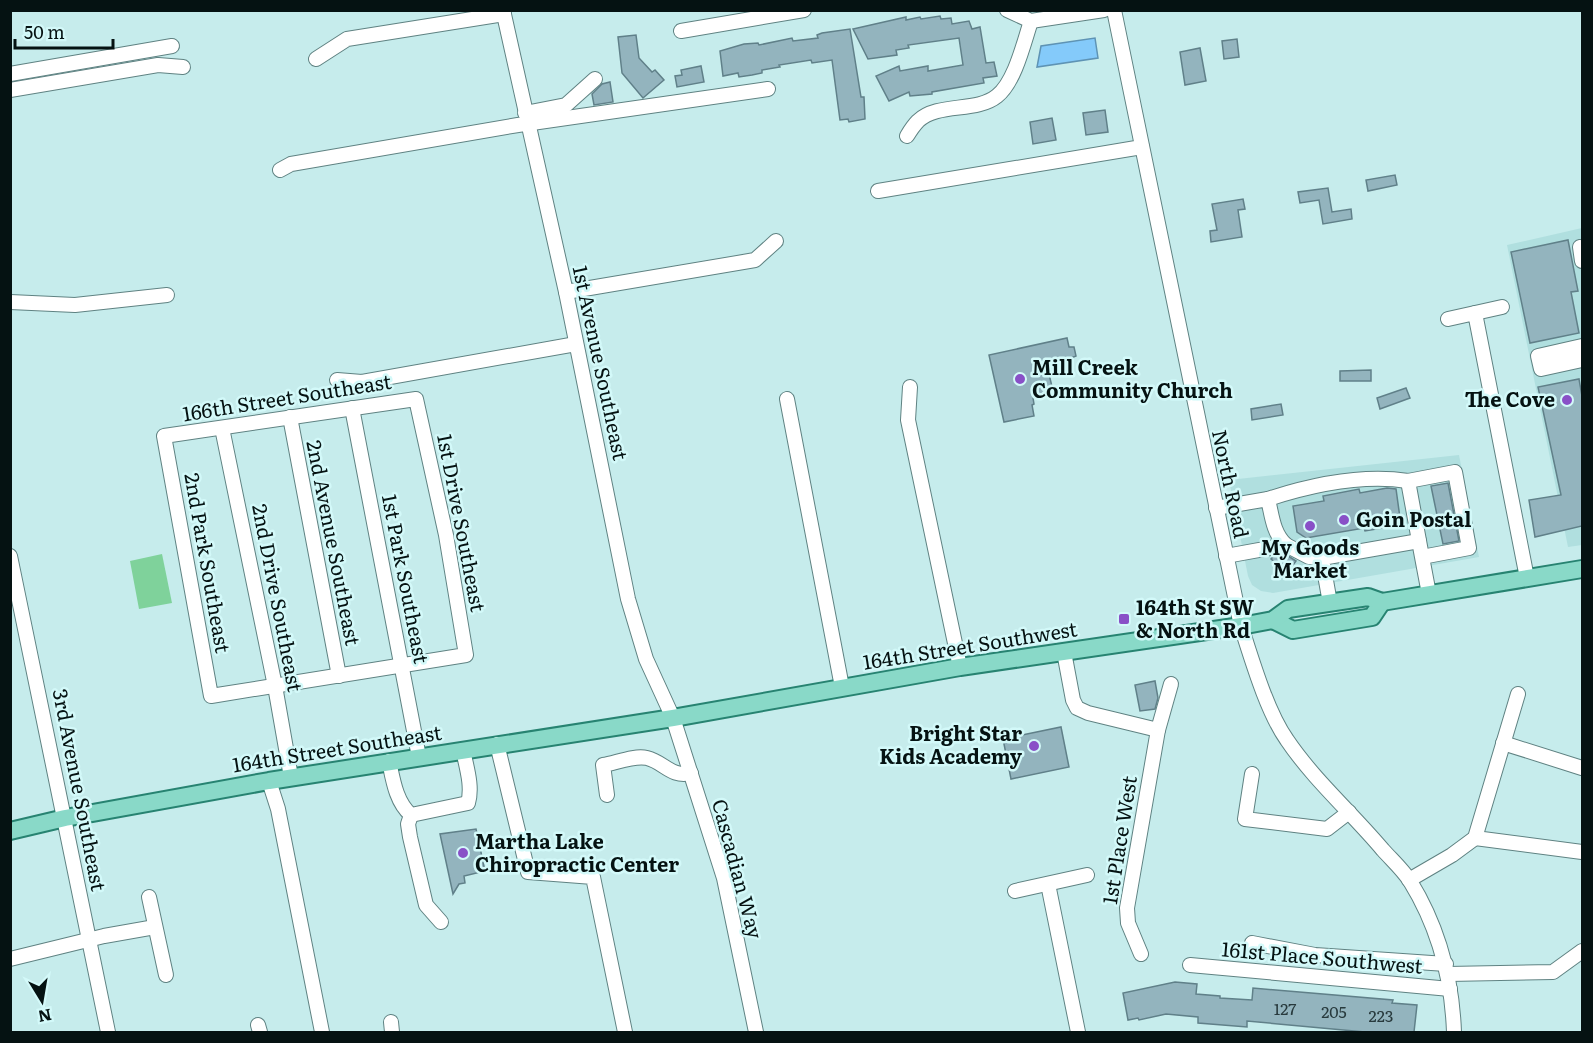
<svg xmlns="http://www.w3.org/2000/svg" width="1593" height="1043" viewBox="0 0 1593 1043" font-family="Literata,serif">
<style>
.built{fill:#b0dfdf}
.green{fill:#7fd29b}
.water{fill:#84cafa;stroke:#5e93b4;stroke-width:1.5}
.building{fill:#93b4be;stroke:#608089;stroke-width:1.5}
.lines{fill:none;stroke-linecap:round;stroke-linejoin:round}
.minor-casing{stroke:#5f8282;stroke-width:16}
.major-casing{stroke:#278371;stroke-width:20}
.minor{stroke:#fff;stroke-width:14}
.major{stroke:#89d9c8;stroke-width:16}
.poi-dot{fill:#8950c7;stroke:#d3f9f9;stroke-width:2}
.labels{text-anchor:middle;stroke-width:5;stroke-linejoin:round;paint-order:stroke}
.number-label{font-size:16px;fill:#283a3d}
.street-label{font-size:20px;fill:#051212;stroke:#d3f9f9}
.poi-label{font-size:20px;font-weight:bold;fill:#051212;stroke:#d3f9f9;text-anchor:start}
</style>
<rect width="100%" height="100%" fill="#c6ecec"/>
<g class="built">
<polygon points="1582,228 1582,545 1568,547 1507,245"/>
<polygon points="1459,455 1479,557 1273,593 1261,591 1252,585 1248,576 1229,480"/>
</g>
<polygon class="green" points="162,554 172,603 139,609 130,561"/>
<polygon class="water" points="1095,38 1098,58 1037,67 1041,46"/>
<g class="building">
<polygon points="940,16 941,19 951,18 952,24 969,21 972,29 980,27 986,63 994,62 997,76 983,78 984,83 932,92 932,94 910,96 909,92 889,101 876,76 899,66 900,71 928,66 928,71 963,65 959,38 908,45 909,48 896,50 897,55 868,59 853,29 906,17 906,20 920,17 921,19"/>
<polygon points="850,29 861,97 864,97 865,119 849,122 848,119 840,120 832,60 812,63 811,60 779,65 780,67 762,70 762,73 752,75 739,77 738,73 723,76 720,51 744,44 758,43 759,45 792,38 793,41 818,38 817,35 822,33"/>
<polygon points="636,35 639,58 652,72 655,70 664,80 643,98 622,73 618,37"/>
<polygon points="1237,39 1239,57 1224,59 1222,41"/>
<polygon points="1200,48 1206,81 1185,85 1180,52"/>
<polygon points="701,66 704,82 677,87 675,76 682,75 681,70"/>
<polygon points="610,82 613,102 594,105 592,94 602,84"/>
<polygon points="1105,110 1108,132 1086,135 1083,113"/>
<polygon points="1052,118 1056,140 1033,144 1030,122"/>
<polygon points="1395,175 1397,185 1368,191 1366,180"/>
<polygon points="1328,188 1332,212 1351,209 1352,219 1323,224 1319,200 1300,203 1298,192"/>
<polygon points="1243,199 1245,209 1238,210 1242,237 1211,242 1210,231 1217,230 1212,204"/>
<polygon points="1568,240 1578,291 1571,292 1579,333 1530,343 1511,252"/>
<polygon points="1067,338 1069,347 1074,347 1076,356 1071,358 1073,368 1049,374 1053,391 1049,392 1050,394 1033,398 1034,404 1032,405 1034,416 1004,422 989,355"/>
<polygon points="1371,370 1371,381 1340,381 1340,371"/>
<polygon points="1579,379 1582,396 1582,526 1535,537 1529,500 1561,495 1538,387"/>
<polygon points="1406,388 1410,398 1380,409 1377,398"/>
<polygon points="1281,404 1283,415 1252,420 1251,409"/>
<polygon points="1448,483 1459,541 1443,544 1431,486"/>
<polygon points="1387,488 1396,489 1401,525 1365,531 1364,528 1306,538 1297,532 1293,506 1324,501 1323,496 1359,489 1360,493"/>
<polygon points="1285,554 1296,561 1288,572 1271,559 1273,557"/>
<polygon points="1155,681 1158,698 1155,709 1140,711 1135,685"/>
<polygon points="1061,727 1069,767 1011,779 1003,739"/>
<polygon points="476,829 485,871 464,876 465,883 459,884 453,894 440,834"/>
<polygon points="1175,982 1197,984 1196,994 1220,996 1220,998 1252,1000 1253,988 1393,1000 1392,1003 1417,1005 1414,1032 1365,1032 1247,1021 1247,1027 1198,1023 1198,1017 1166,1014 1139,1020 1138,1018 1128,1020 1123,993"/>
</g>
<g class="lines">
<defs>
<g id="minor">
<polyline points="503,10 566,292 628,599 646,659 673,718 724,878 756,1032"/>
<polyline points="1007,10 1031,21 1104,10"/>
<path d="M1114 10 1241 626C1252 660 1267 712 1287 740 1314 780 1352 813 1383 850 1392 860 1403 870 1410 881 1439 928 1452 978 1454 1032"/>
<polyline points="681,31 804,10"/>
<polyline points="316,59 347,39 504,14"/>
<polyline points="10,74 172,46"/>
<polyline points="10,90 158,65 183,67"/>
<polyline points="525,113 566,105 595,79"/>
<path d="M907 136C910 131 914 125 918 121 938 102 976 113 997 96 1015 82 1024 42 1031 21"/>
<polyline points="280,170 291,164 518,125 768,89"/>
<polyline points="878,191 1142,147"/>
<polyline points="1580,247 1582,261"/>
<polyline points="566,292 755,260 776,241"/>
<polyline points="10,302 75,305 167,295"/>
<polyline points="1475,313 1502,307"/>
<polyline points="1448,319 1475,313 1527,578"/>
<polyline points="1582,346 1538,356 1541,369 1582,360"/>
<polyline points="337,380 362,382 576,344"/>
<polyline points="910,387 908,420 960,667"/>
<polygon points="416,399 446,535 466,655 211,696 164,436"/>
<polyline points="787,399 842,687"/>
<polyline points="352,408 419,757"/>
<polyline points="290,417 339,676"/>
<polyline points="222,428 275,686 291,777"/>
<path d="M1268 499C1311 485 1362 474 1408 481"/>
<path d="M1216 508 1268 499C1272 516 1273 533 1286 545"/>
<polyline points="10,556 108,1032"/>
<polyline points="1226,556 1286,545 1309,557 1322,558"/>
<polyline points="1422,557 1408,481 1455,472 1469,548 1422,557 1429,594"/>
<polyline points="1330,603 1322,558 1419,541"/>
<polyline points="1064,652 1073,700 1077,708 1088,713 1158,730 1127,908 1128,923 1141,954"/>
<polyline points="1158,730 1171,684"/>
<polyline points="1503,743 1582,768"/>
<polyline points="497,744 528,872 593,877 625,1032"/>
<path d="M389 761C393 780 396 802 411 815L468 803C473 786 466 766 463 750"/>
<polyline points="1252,774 1245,819 1327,829 1349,812"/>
<polyline points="269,781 278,809 322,1032"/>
<path d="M607 795 603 765C616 763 634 755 647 758 664 762 671 778 691 773"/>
<polyline points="411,815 408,824 410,837 426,905 441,922"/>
<polyline points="1475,838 1582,852"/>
<polyline points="1409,880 1452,855 1475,838 1518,694"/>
<polyline points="1048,884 1078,1032"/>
<polyline points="1015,891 1087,875"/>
<polyline points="149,897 166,975"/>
<polyline points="1252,943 1315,955 1446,964"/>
<polyline points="10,959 104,936 155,927"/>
<polyline points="1190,965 1450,989"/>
<polyline points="1448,974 1553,972 1582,951"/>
<polyline points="391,1022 392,1032"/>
<polyline points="258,1025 260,1032"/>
</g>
<g id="major">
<polyline points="1273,620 1293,630 1372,617 1382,602"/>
<polyline points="10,831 65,818 269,781 673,718 960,667 1241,626 1273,620 1288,609 1368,597 1382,602 1582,569"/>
</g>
</defs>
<use href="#minor" class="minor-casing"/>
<use href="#major" class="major-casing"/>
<use href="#minor" class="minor"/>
<use href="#major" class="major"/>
</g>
<g class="poi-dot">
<circle cx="1020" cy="379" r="6"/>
<circle cx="1567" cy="400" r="6"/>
<circle cx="1344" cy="520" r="6"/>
<circle cx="1310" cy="526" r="6"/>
<rect x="1118" y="613" width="12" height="12" rx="3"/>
<circle cx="1034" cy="746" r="6"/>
<circle cx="463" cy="853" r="6"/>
</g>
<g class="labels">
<g class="number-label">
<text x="1285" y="1015">127</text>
<text x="1334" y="1018">205</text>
<text x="1381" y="1022">223</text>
</g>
<g class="street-label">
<text transform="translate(600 363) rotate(78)" y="7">1st Avenue Southeast</text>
<text transform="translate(287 398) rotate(-9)" y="7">166th Street Southeast</text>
<text transform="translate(1230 484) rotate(78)" y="7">North Road</text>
<text transform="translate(461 523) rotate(79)" y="7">1st Drive Southeast</text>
<text transform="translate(333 543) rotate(79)" y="7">2nd Avenue Southeast</text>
<text transform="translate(207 563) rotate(80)" y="7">2nd Park Southeast</text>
<text transform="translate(405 579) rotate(79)" y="7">1st Park Southeast</text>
<text transform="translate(277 598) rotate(79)" y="7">2nd Drive Southeast</text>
<text transform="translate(970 646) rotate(-9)" y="7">164th Street Southwest</text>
<text transform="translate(337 749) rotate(-9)" y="7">164th Street Southeast</text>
<text transform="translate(79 790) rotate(79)" y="7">3rd Avenue Southeast</text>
<text transform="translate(1120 840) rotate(-81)" y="7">1st Place West</text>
<text transform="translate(737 869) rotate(75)" y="7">Cascadian Way</text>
<text transform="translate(1322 958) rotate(5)" y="7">161st Place Southwest</text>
</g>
<g class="poi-label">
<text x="1032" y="375">Mill Creek<tspan x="1032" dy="23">Community Church</tspan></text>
<text x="1555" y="407" text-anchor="end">The Cove</text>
<text x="1356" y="527">Goin Postal</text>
<text x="1310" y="555" text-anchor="middle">My Goods<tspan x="1310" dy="23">Market</tspan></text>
<text x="1136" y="615">164th St SW<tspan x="1136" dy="23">&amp; North Rd</tspan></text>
<text x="1022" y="741" text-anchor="end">Bright Star<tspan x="1022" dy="23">Kids Academy</tspan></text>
<text x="475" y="849">Martha Lake<tspan x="475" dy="23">Chiropractic Center</tspan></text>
</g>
</g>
<rect width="1593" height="1043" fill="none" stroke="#051212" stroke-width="24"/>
<g transform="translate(42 1001) rotate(169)" stroke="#d3f9f9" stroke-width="4.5" paint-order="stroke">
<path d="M0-4.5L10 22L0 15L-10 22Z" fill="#051212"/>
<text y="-9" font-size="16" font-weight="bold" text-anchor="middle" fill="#051212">N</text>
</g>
<path d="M15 39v9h98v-9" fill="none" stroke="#051212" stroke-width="3"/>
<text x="24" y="39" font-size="18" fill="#051212" stroke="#d3f9f9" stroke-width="4.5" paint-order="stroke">50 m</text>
</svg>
